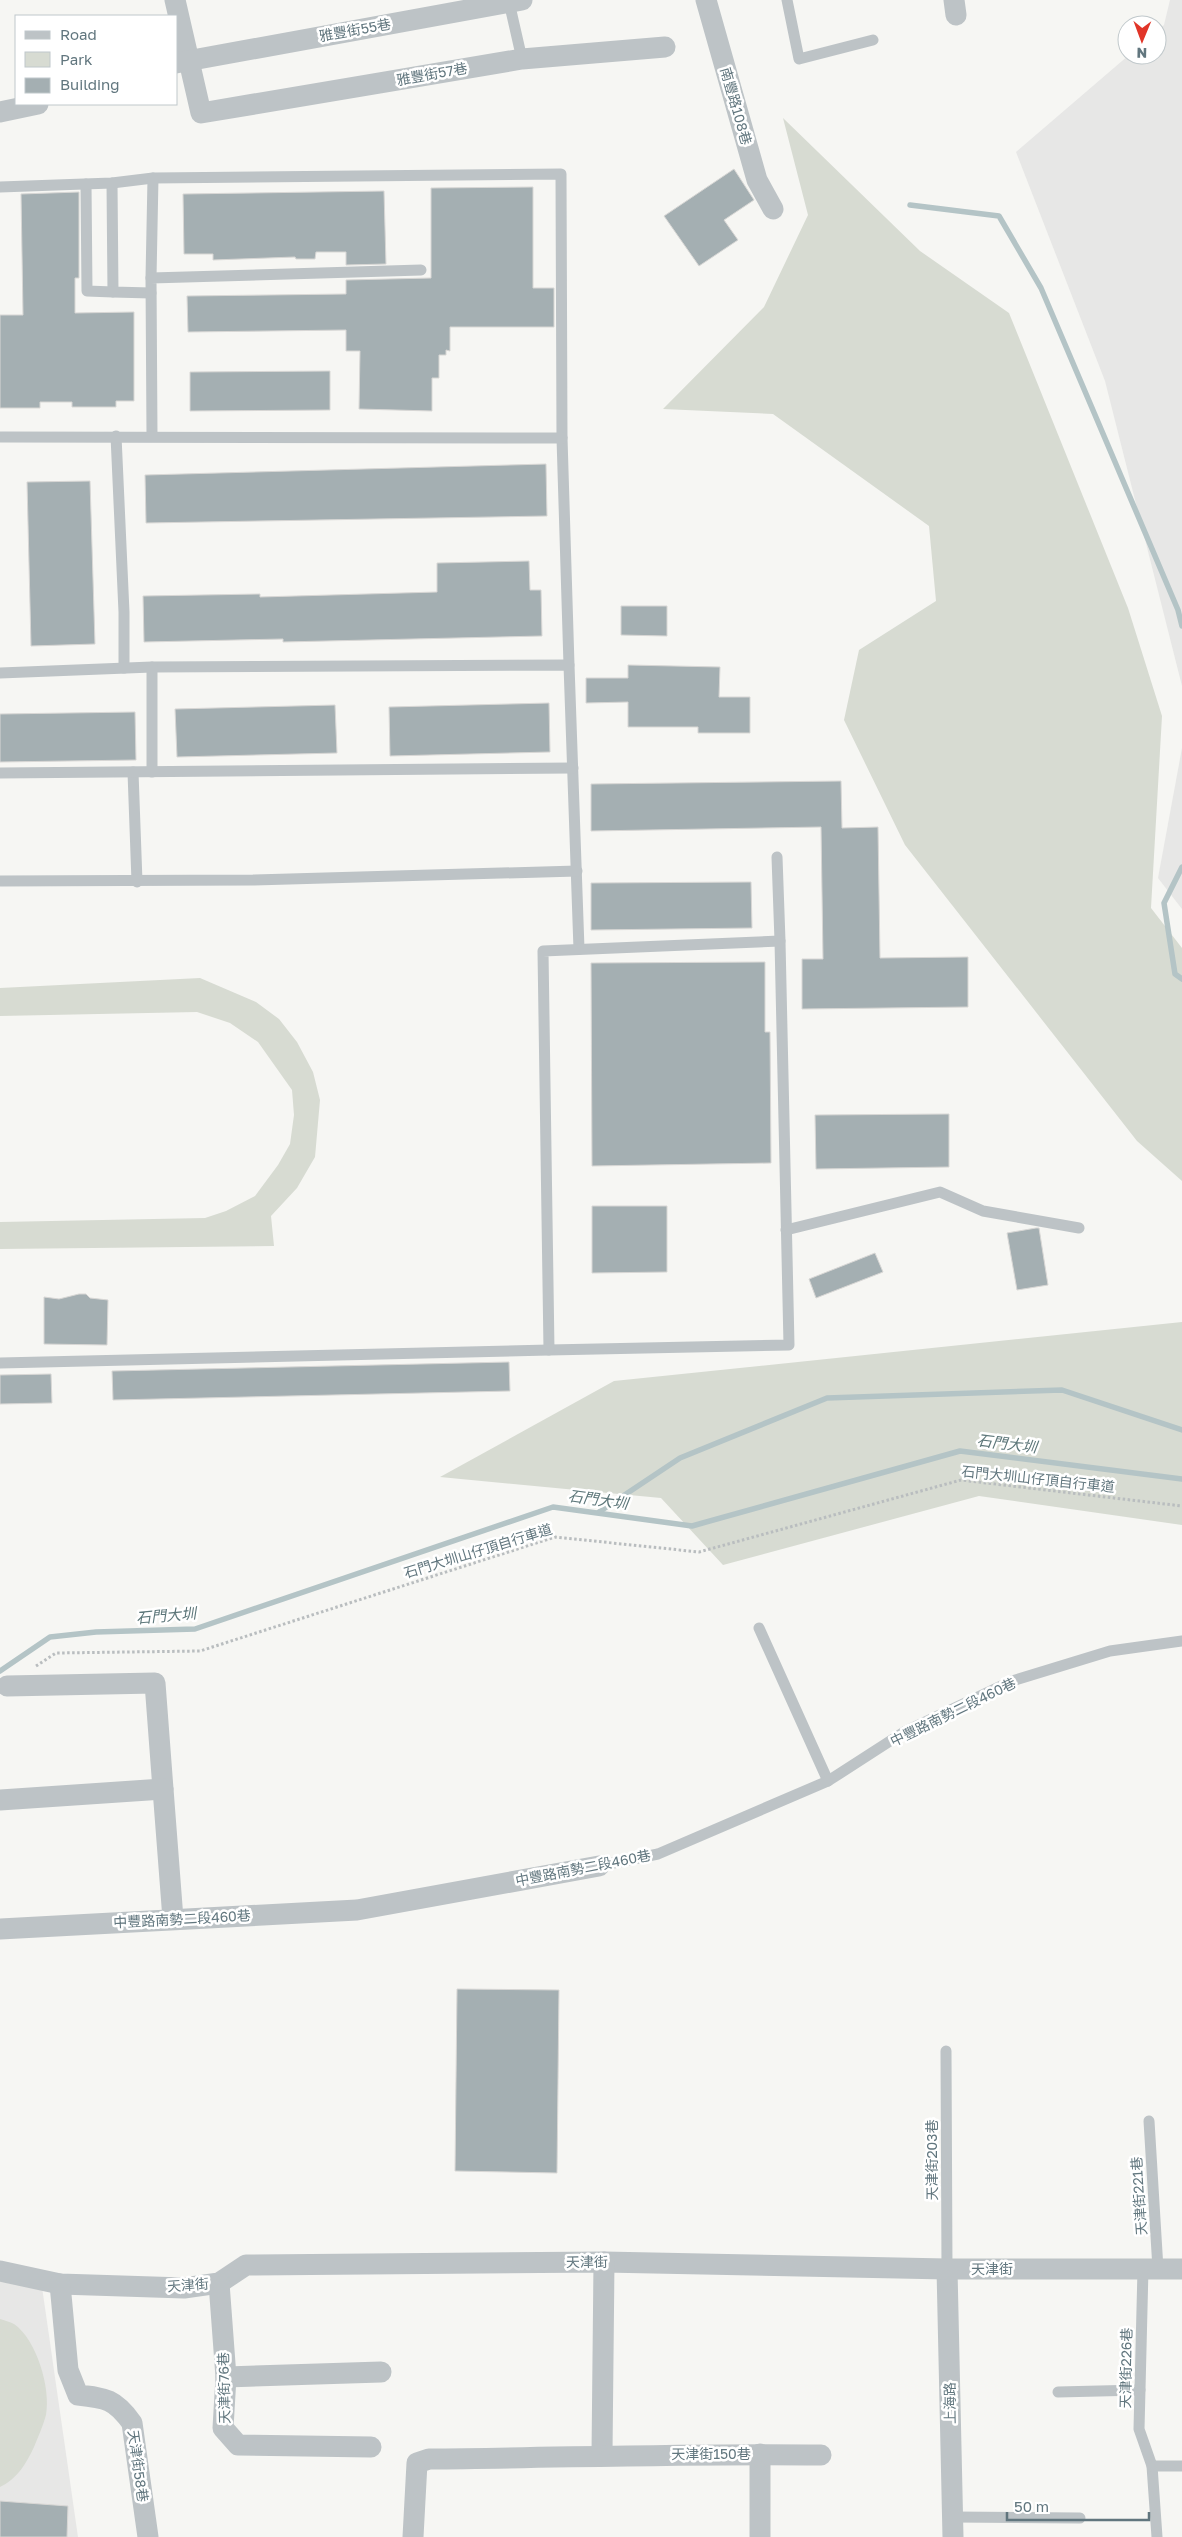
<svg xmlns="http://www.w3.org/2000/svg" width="1182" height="2537" viewBox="0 0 1182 2537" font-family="'Golos Text','Noto Sans TC',sans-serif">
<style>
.built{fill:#e7e7e6}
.green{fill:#d7dbd2}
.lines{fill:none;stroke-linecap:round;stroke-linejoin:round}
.stream{stroke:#b4c4c6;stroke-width:5.5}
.building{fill:#a4afb2;stroke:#d8d7d5}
.path{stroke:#b9bdbf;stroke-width:3;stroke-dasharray:2.5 2.5;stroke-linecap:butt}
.service{stroke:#bdc3c6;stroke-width:11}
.minor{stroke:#bdc3c6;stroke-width:21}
.labels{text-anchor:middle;stroke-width:5;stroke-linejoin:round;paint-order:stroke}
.street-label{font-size:14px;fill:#61767e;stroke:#fff}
.water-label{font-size:15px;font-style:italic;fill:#5c7679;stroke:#fff}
</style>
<rect width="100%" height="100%" fill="#f6f6f3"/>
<g class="built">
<polygon points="1170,0 1182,0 1182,686 1105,381 1016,152 1129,55 1157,55 1157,31 1164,25"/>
<polygon points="1182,748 1182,909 1158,878"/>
<polygon points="0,2280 42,2287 78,2537 0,2537"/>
</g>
<g class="green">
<polygon points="783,118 920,251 1009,313 1128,608 1162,716 1151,908 1182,948 1182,1181 1137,1141 905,845 844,720 859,650 936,601 929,526 773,414 663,409 764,307 808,215"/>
<polygon points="200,978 256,1002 279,1019 297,1042 313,1072 320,1100 315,1157 297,1188 271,1216 274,1246 0,1249 0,1222 205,1218 226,1211 255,1196 278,1165 290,1144 294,1115 292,1090 258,1042 230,1023 197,1012 0,1016 0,988"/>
<polygon points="1182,1322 1182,1525 979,1496 723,1565 661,1498 440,1477 614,1381"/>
<path d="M0 2319C4 2320 10 2322 14 2324 37 2340 51 2389 46 2415 43 2426 38 2437 34 2447 26 2464 17 2479 0 2487Z"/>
</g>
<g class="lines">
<g class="stream">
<polyline points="910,205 999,216 1041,288 1178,610 1182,626"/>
<polyline points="1182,867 1164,903 1175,974 1182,979"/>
<polyline points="599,1512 680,1458 827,1398 1062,1390 1182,1430"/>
<polyline points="0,1671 50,1637 96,1632 195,1629 553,1507 692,1526 960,1451 1182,1479"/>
</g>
</g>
<g class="building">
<polygon points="734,169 754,200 724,220 738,240 699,266 664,216"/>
<polygon points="533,187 533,288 554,288 554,327 450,327 450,351 446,350 446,355 439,355 439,378 432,378 432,411 359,409 360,351 346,351 346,330 188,332 187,296 346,294 346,280 431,278 431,188"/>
<polygon points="384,191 386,264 346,265 346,252 316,252 315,259 296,259 295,257 213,260 213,254 184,254 183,194"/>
<polygon points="79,192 79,278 75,278 75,313 134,312 134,401 116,401 116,407 72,407 72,402 40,402 40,408 0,408 0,315 23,315 21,194"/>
<polygon points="330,371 330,410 190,411 190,372"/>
<polygon points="546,464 547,516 146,523 145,475"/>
<polygon points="90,481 95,644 31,646 27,482"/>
<polygon points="529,561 530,590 541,590 542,636 283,642 283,639 144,642 143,596 260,594 260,597 437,592 437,563"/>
<polygon points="621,606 667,606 667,636 621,635"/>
<polygon points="628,665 720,667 719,697 750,697 750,733 698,733 698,727 628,727 628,702 586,703 586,678 628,678"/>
<polygon points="549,703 550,752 390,756 389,707"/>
<polygon points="335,705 337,753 177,757 175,709"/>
<polygon points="135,712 136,760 0,762 0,714"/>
<polygon points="841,781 842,828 878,827 880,958 968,957 968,1007 802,1009 802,959 823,959 821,827 591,831 591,784"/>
<polygon points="751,882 752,928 591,930 591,883"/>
<polygon points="765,962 765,1032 770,1032 771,1163 592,1166 591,963"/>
<polygon points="949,1114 949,1167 816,1169 815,1115"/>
<polygon points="592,1206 667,1206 667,1272 592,1273"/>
<polygon points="1036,1228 1039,1228 1048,1285 1017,1290 1007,1233"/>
<polygon points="875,1253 883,1272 816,1298 809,1279"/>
<polygon points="79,1294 86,1294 90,1298 108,1300 107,1345 44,1344 44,1297 59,1299"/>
<polygon points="509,1362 510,1391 113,1400 112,1371"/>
<polygon points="51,1374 52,1403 0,1404 0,1375"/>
<polygon points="457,1989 559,1990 557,2173 455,2171"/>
<polygon points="0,2501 68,2506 67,2537 0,2537"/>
</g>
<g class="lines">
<polyline class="path" points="36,1666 56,1653 200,1651 555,1537 699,1552 961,1480 1182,1506"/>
<g class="service">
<polyline points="787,0 799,59 873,40"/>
<polyline points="509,2 522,59"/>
<polyline points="112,183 113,292 151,293"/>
<polyline points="86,184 87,291 113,292"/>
<polyline points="0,187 112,183 153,178 561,174 562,438 569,665"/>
<polyline points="151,278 153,178"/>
<polyline points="116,436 124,612 124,668"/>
<polyline points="152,436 151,278 421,270"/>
<polyline points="0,437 562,438"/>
<polyline points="0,673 152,667 569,665 579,949"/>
<polyline points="133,772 137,882"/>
<polyline points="152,772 152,667"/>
<polyline points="0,773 573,768"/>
<polyline points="777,857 780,941"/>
<polyline points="0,881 253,880 577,871"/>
<polygon points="780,941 789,1345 549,1350 543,951"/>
<polyline points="786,1230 940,1192 983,1211 1079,1228"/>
<polyline points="0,1363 549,1350"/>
<polyline points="759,1628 828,1781"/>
<polyline points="599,1866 658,1854 828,1781 904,1732 1012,1681 1110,1651 1182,1641"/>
<polyline points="946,2051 947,2269"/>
<polyline points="1149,2121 1158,2269"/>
<polyline points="1143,2269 1139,2429 1152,2466 1157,2537"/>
<polyline points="1058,2392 1140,2390"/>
<polyline points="1152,2466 1182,2466"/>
<polyline points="952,2517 1080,2518"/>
</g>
<g class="minor">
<polyline points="175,0 201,113 522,59 665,47"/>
<polyline points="706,0 757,180 773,209"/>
<polyline points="954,0 956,15"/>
<polyline points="176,63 522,0"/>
<polyline points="0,112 38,104"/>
<polyline points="7,1686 155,1683 163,1789"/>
<polyline points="0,1800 163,1789 173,1919"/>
<polyline points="0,1929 357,1910 599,1866"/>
<polyline points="947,2269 953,2537"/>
<polyline points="0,2271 60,2284 184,2288 219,2283 246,2265 604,2262 947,2269 1182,2269"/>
<polyline points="219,2283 226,2377 223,2428 238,2445 371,2447"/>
<path d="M60 2284 68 2370 78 2395C106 2398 115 2399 132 2423L148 2537"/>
<polyline points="226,2377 381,2372"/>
<polyline points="602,2454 604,2262"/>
<path d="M413 2537 417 2463 429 2459C560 2458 690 2453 821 2455"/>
<polyline points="760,2537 760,2454"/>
</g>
</g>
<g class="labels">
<g class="street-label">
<text transform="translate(355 30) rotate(-10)" y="5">雅豐街55巷</text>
<text transform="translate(432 74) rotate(-10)" y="5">雅豐街57巷</text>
<text transform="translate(736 106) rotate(74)" y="5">南豐路108巷</text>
<text transform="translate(1038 1479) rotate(6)" y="5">石門大圳山仔頂自行車道</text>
<text transform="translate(478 1551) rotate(-17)" y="5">石門大圳山仔頂自行車道</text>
<text transform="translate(953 1712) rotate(-26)" y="5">中豐路南勢二段460巷</text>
<text transform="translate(583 1868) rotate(-11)" y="5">中豐路南勢二段460巷</text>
<text transform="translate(182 1919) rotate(-3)" y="5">中豐路南勢二段460巷</text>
<text transform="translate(932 2160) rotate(-90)" y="5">天津街203巷</text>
<text transform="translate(1139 2196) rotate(-94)" y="5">天津街221巷</text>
<text transform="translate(587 2262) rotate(-1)" y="5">天津街</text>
<text x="992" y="2274">天津街</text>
<text transform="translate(188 2285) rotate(-4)" y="5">天津街</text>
<text transform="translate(1126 2368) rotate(-89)" y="5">天津街226巷</text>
<text transform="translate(224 2388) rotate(-91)" y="5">天津街76巷</text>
<text transform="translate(950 2403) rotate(-91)" y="5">上海路</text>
<text x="711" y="2459">天津街150巷</text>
<text transform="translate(138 2466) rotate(82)" y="5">天津街58巷</text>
</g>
<g class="water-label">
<text transform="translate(1007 1444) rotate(7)" y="5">石門大圳</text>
<text transform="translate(598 1500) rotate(8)" y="5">石門大圳</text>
<text transform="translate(166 1616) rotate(-5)" y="5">石門大圳</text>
</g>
</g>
<rect x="15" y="15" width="162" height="90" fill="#ffffff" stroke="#c0c8cb"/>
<rect x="25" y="31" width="25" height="8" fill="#bdc3c6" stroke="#c0c8cb"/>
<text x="60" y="40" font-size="15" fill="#61767e">Road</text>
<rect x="25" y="52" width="25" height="15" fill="#d7dbd2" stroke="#c0c8cb"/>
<text x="60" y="65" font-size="15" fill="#61767e">Park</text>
<rect x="25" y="78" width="25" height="15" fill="#a4afb2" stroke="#c0c8cb"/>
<text x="60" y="90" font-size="15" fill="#61767e">Building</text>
<g transform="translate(1142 40) rotate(181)"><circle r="24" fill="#ffffff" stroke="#c0c8cb"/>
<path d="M0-4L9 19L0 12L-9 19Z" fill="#e13528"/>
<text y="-8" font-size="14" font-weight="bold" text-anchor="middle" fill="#61767e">N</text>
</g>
<path d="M1007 2512v8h142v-8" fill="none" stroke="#61767e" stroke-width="2.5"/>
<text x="1014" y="2512" font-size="15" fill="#61767e" stroke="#ffffff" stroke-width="4" paint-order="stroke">50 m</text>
</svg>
